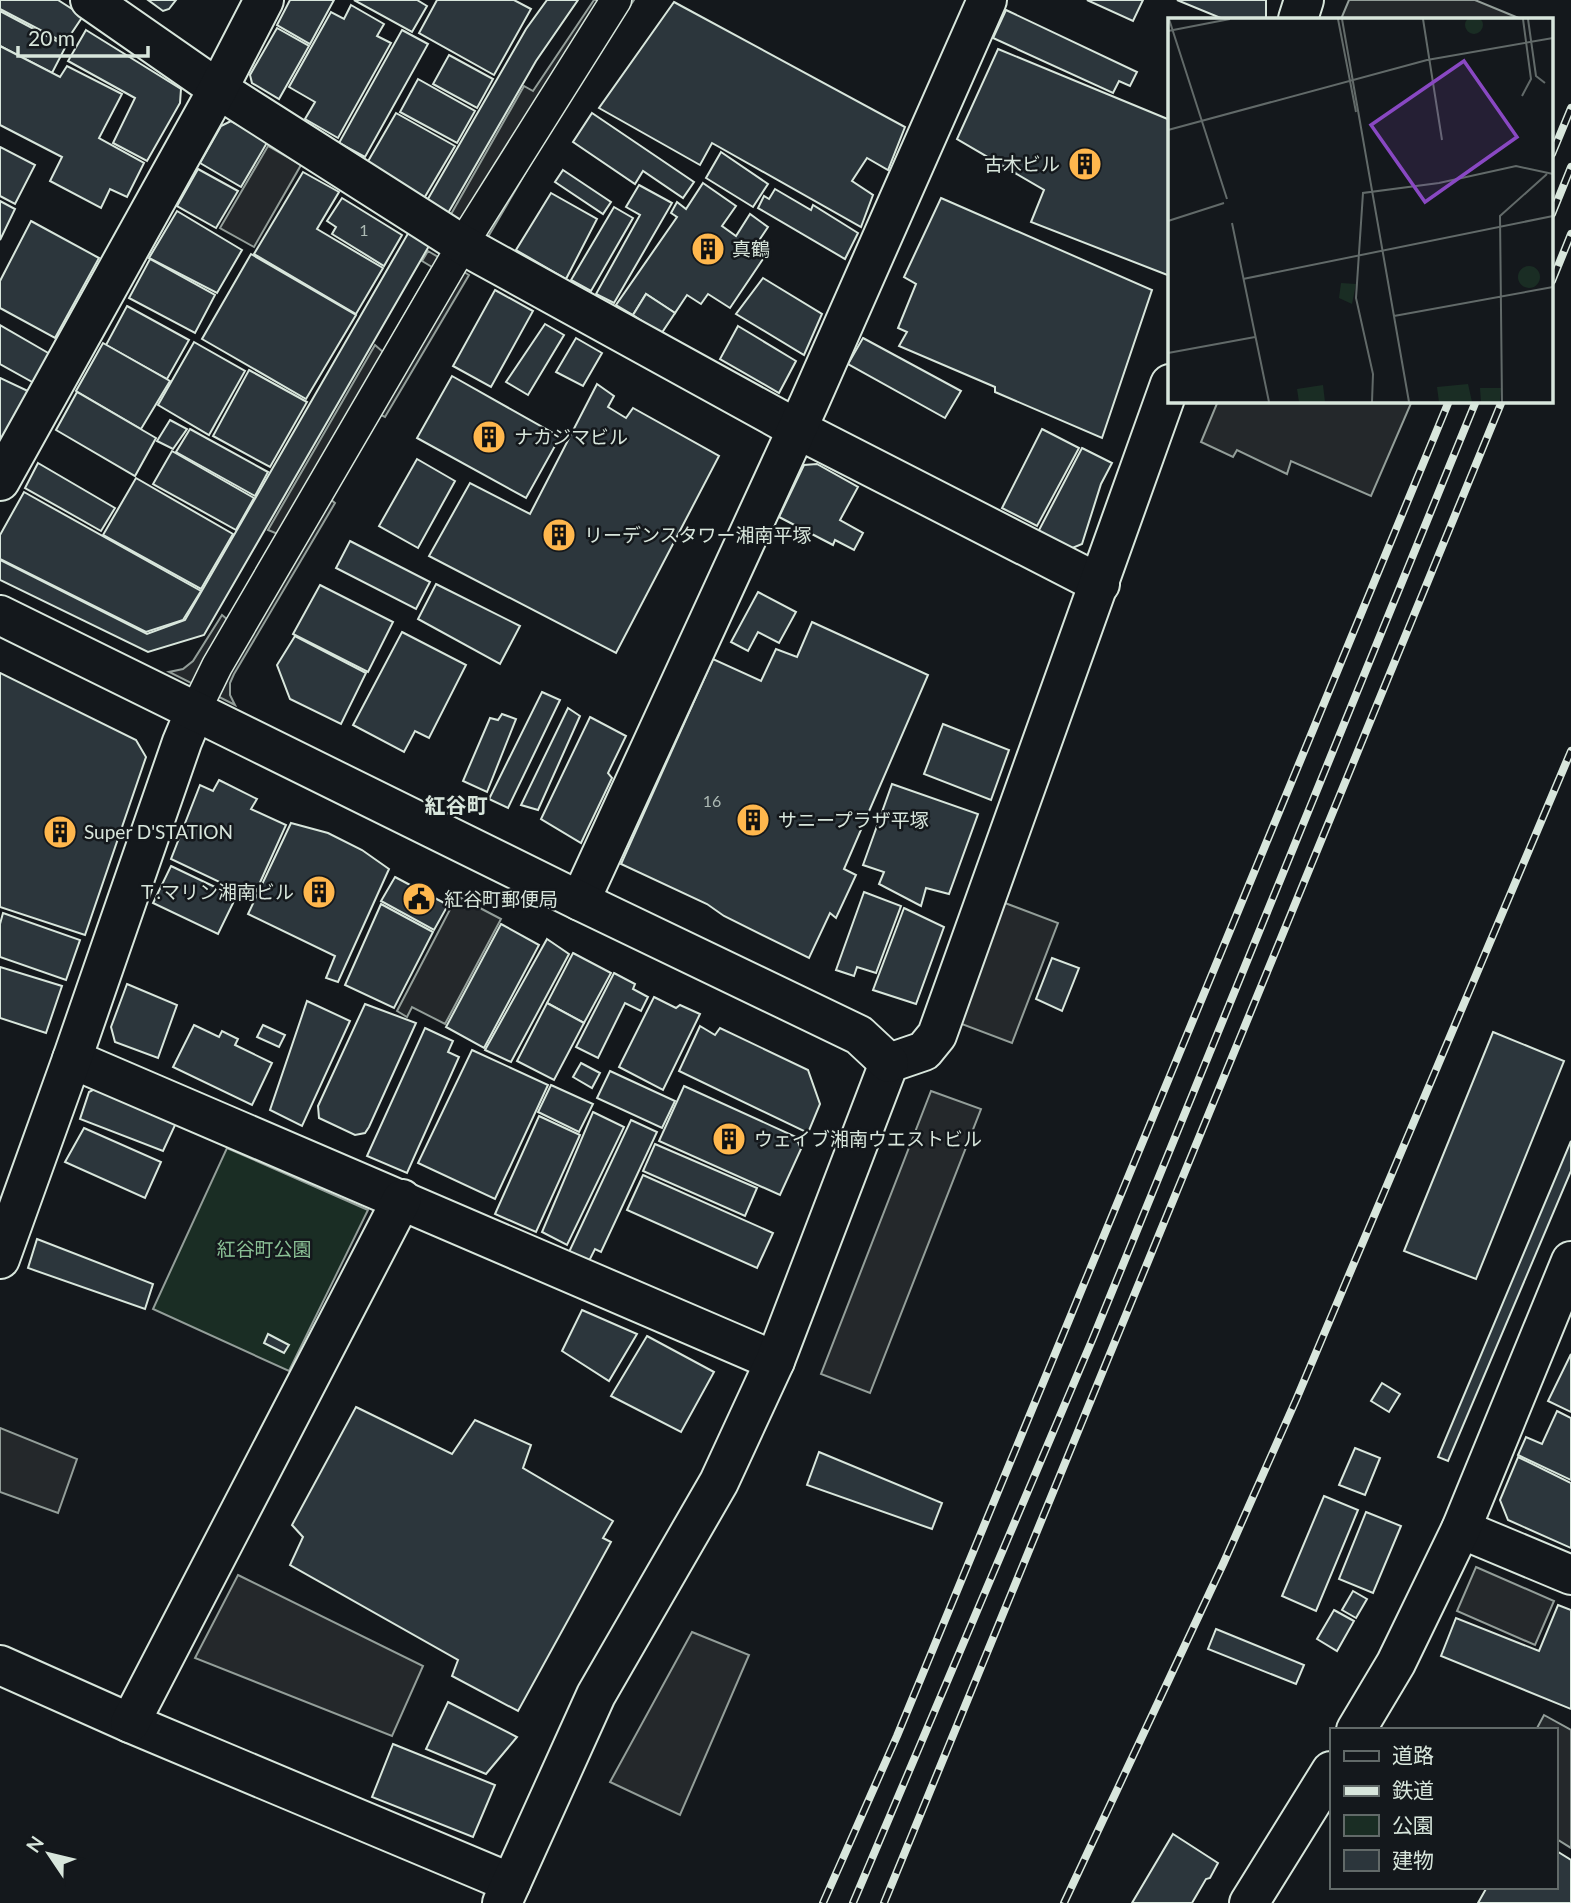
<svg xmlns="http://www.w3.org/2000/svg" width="1571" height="1903" viewBox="0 0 1571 1903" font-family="Lato,'Noto Sans JP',sans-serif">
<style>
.green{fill:#1a2d24;stroke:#939e99;stroke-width:2}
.parking{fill:#24282b;stroke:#939e99;stroke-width:2}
.building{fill:#2c363c;stroke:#d8e6dc;stroke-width:2}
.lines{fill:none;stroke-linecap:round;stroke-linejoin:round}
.pedestrian-casing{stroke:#d8e6dc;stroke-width:33}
.minor-casing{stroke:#d8e6dc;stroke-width:42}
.tertiary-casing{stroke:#d8e6dc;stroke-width:42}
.pedestrian{stroke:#14181c;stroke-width:30}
.minor{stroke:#14181c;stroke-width:38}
.tertiary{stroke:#14181c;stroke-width:38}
.rail-casing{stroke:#d8e6dc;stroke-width:8}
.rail{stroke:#14181c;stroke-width:5;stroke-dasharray:16;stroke-linecap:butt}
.labels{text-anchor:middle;stroke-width:5;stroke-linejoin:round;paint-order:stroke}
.number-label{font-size:16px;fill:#adbab4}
.poi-label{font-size:19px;fill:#d8e6dc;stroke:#14181c;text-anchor:start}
.park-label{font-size:19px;fill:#8ac095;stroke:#14181c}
.neighbourhood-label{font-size:21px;font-weight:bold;fill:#d8e6dc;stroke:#14181c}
.inset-road{fill:none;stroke:#626a69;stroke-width:2}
.view{fill:#8948c3;fill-opacity:0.15;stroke:#8948c3;stroke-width:3.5}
.inset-edge{fill:none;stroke:#d8e6dc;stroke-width:3.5}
</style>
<rect width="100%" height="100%" fill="#14181c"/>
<polygon class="green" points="227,1148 368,1210 289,1371 153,1309"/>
<g class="parking">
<polygon points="594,0 634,0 587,68 488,237 472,229 450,216 524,86 533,91"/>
<polygon points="1349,0 1475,0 1521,19 1341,19"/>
<polygon points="268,146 301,165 254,247 220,228"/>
<polygon points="428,251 469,275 385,417 373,411 325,495 335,503 234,674 230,683 230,695 235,705 169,672 183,669 193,661 222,615 228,620 278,534 268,530 375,345 383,352 432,267 422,261"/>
<polygon points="1218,401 1412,401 1371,496 1291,461 1287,474 1237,450 1233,457 1201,442"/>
<polygon points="457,896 501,919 445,1024 412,1007 407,1017 397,1011"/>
<polygon points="1005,903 1058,923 1012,1043 959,1023"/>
<polygon points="931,1091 981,1109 870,1393 821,1374"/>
<polygon points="0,1428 77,1459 58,1513 0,1492"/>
<polygon points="1476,1567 1554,1601 1535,1645 1457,1611"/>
<polygon points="238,1575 423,1666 392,1736 195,1658"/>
<polygon points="692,1632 749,1655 680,1815 610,1782"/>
<polygon points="1544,1715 1571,1730 1571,1848 1555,1838 1555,1730 1536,1730"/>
</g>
<g class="building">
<polygon points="0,0 58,0 83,16 65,43 0,9"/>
<polygon points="148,0 176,0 169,9 163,11"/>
<polygon points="290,0 334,0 310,44 277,25"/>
<polygon points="354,0 417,0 427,6 412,32"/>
<polygon points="437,0 514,0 531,9 494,75 419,33"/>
<polygon points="547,0 578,0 536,61 204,635 148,652 0,580 0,560 147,634 185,620 526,29"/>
<polygon points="1087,0 1143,0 1133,21"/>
<polygon points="1177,0 1266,0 1266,19 1223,19"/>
<polygon points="674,2 905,127 888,170 867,158 852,181 873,195 861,227 712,143 700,165 599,108"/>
<polygon points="351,5 384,24 377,36 391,43 338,138 305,119 315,102 289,87 331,12 344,19"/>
<polygon points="1006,10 1137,72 1130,86 1119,81 1113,93 993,38"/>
<polygon points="0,11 66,46 52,73 0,46"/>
<polygon points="277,28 309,46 279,99 252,83 250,75"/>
<polygon points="86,30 181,89 180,103 147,161 113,143 135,98 68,61"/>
<polygon points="402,30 428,44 365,157 339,143"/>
<polygon points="0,46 60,77 67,66 122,94 99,138 144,163 127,197 110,189 101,208 50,181 62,157 0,125"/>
<polygon points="998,49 1170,120 1170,276 1031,222 1044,190 957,139"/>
<polygon points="449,55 493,79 477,108 433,84"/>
<polygon points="418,79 475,111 457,143 400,112"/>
<polygon points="396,113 455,146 423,200 367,163"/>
<polygon points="592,113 694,182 683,198 643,171 635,184 573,142"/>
<polygon points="231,121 268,141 241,187 200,163 221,126"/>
<polygon points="0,147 35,165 15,204 0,196"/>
<polygon points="721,152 768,184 753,207 706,178"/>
<polygon points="198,169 238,191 216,228 177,206"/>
<polygon points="563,170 611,202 603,214 555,182"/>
<polygon points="303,172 339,192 317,229 383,268 356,314 254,254"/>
<polygon points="703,183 736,206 722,226 736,236 750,214 768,227 756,245 767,253 730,308 708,294 701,304 687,295 675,313 646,294 633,315 616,305 677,217 671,213 677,202 686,209"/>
<polygon points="639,185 672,203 614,303 596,294 640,215 626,207"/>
<polygon points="775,189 811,210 813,205 858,233 845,259 758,208 764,196 769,199"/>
<polygon points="551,193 597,219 566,279 516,250"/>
<polygon points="342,198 402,235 384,266 332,234 336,227 327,221"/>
<polygon points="941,198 1152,290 1102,438 995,392 995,387 899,346 907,332 898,328 916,284 904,277"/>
<polygon points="0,201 15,209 0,240"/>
<polygon points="614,207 633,218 591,291 571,280"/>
<polygon points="177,211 242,250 217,293 149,258"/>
<polygon points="31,221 99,258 55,338 0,308 0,281"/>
<polygon points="251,254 356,315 306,399 202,339"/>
<polygon points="150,259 215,295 195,333 129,298"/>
<polygon points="763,278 822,314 804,355 736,314"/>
<polygon points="495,290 533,311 491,387 453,366"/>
<polygon points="646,294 675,313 661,334 633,315"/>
<polygon points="127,306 189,340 167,379 106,345"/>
<polygon points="545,324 564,335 528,395 506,382"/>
<polygon points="0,325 50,354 34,383 0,364"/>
<polygon points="738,326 796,361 779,393 720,359"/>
<polygon points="576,338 602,353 583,386 556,372"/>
<polygon points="863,338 961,391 945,418 848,364"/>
<polygon points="194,342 245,371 209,435 158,405"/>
<polygon points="103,343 170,381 141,429 76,391"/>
<polygon points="249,370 307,402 270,467 213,436"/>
<polygon points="452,376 560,437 526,498 417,438"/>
<polygon points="0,378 30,392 0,447"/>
<polygon points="597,384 614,396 608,407 626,418 633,408 719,456 616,653 429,556 470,483 530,514"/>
<polygon points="77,392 156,438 135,476 56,430"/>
<polygon points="170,420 187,429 173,449 157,441"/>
<polygon points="190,429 268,472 255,496 176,452"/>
<polygon points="1042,429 1079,448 1037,526 1002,508"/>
<polygon points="1082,448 1112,463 1101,484 1082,544 1070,549 1038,532"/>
<polygon points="172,451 254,498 236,530 153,484"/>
<polygon points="417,459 455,481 418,548 379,526"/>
<polygon points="38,463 115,508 101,531 25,488"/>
<polygon points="817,464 858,487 840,520 863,533 854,550 835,540 833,545 779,517 804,465"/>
<polygon points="136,478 233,534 201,589 103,535"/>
<polygon points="24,492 201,591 183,620 146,632 0,559 0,535"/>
<polygon points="350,541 430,582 416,609 336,568"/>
<polygon points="436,584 520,626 500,664 418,619"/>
<polygon points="320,585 393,622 368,672 293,634"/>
<polygon points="758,592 796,612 779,643 758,632 748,651 731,642"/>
<polygon points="812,622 928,675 844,869 856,875 836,918 830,913 809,958 724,916 707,904 621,864 713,659 761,681 776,649 797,657"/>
<polygon points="402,632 466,665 429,738 415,731 404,752 353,725"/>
<polygon points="295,636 366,673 341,724 290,699 277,665"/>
<polygon points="0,673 136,740 146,757 85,935 0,907"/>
<polygon points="542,692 560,700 508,808 489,799"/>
<polygon points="568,708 580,716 538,810 521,805"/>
<polygon points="502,714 516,719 487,792 463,781 490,718 498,720"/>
<polygon points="590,717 626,736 608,773 612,778 581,843 541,819"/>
<polygon points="943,724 1009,750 991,800 924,774"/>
<polygon points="219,780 257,799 251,809 286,825 253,898 171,859 200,785 213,791"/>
<polygon points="892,784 978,814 949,894 926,888 921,906 879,884 884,872 863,865"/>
<polygon points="291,823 328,833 362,850 389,869 338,982 326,978 335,956 248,914"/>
<polygon points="171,866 236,897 218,934 153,903"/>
<polygon points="395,877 448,905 434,930 381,901"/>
<polygon points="864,892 901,906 876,973 857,967 854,976 836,970"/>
<polygon points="381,904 433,932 394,1008 345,985"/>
<polygon points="904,908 944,927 916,1004 873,990"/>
<polygon points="3,913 80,940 66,980 0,957 0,924"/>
<polygon points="501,924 539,945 484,1048 446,1027"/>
<polygon points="547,939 569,954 511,1062 485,1050"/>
<polygon points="573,953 611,973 584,1023 547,1003"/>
<polygon points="1052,958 1079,968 1062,1011 1036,999"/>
<polygon points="0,967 62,986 46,1033 0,1018"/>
<polygon points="614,973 635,984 633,989 648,997 641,1011 625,1003 598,1058 576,1047"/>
<polygon points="127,984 177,1005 158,1058 115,1042 111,1027"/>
<polygon points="654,997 676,1008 680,1005 700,1014 663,1090 619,1067"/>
<polygon points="307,1001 350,1021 302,1126 270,1110"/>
<polygon points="547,1003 584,1023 554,1080 517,1061"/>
<polygon points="365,1004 416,1023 369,1127 365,1133 355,1135 319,1118 318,1106"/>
<polygon points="194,1025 219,1037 222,1031 238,1039 235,1045 272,1063 252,1105 173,1067"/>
<polygon points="263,1025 285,1035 279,1047 257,1037"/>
<polygon points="700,1026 715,1035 720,1028 808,1070 820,1104 808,1133 679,1071"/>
<polygon points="425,1028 453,1041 448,1052 459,1057 407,1173 367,1156"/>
<polygon points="1493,1032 1564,1061 1476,1279 1404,1251"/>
<polygon points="472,1050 548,1085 495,1199 418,1163"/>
<polygon points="581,1063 600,1073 592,1088 573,1077"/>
<polygon points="610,1071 675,1101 662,1128 597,1098"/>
<polygon points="551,1085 593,1104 579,1132 538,1112"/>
<polygon points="100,1086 176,1123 163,1151 80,1119 89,1092"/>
<polygon points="684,1086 796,1137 801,1149 780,1195 659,1141"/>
<polygon points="593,1112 624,1127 567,1245 542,1232"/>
<polygon points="539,1116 580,1135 536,1232 495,1214"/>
<polygon points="631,1120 657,1132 601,1252 595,1249 589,1261 569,1252"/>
<polygon points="84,1128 161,1162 145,1198 65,1162"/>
<polygon points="1571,1141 1571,1171 1448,1461 1438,1457"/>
<polygon points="655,1144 757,1188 745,1216 643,1171"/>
<polygon points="643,1175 773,1233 757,1268 627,1210"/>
<polygon points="37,1239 153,1284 145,1309 28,1268"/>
<polygon points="582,1310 637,1334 609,1381 562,1351"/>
<polygon points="268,1334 289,1345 284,1353 264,1343"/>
<polygon points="647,1336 714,1372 681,1432 611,1396"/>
<polygon points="1571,1354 1571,1412 1548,1401"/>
<polygon points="1382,1383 1400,1394 1389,1412 1371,1401"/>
<polygon points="356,1407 452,1454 475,1420 531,1445 523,1468 613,1521 603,1538 611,1542 518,1711 452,1676 458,1660 290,1565 303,1537 292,1525"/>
<polygon points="1557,1411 1571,1418 1571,1480 1518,1455 1526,1437 1542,1444"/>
<polygon points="1355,1448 1380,1458 1365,1495 1339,1485"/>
<polygon points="819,1452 942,1503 932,1529 807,1485"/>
<polygon points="1518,1457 1571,1483 1571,1548 1508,1520 1500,1500"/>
<polygon points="1324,1496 1358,1510 1316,1611 1282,1596"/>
<polygon points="1366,1512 1401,1526 1373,1593 1339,1579"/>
<polygon points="1353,1591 1367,1599 1356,1618 1342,1610"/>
<polygon points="1558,1605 1571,1610 1571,1709 1441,1656 1456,1618 1539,1651"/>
<polygon points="1334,1610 1354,1621 1337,1651 1317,1639"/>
<polygon points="1216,1629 1304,1665 1296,1684 1208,1649"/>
<polygon points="448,1702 517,1737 486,1774 426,1749"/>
<polygon points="393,1744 495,1785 473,1837 372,1797"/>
<polygon points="1173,1834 1218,1863 1210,1878 1206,1879 1192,1903 1132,1903"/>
<polygon points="1555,1850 1571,1860 1571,1903 1478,1903 1487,1887 1555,1887"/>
</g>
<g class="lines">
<defs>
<polyline id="pedestrian" points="195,711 217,666 472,229 616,0"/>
<g id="minor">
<polyline points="90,0 218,89 463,245 797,429 1100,584"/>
<polyline points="1298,19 1304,0"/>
<polyline points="0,481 218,89 264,0"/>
<polyline points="580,901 809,403 987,0"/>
<polyline points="72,1059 775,1361"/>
<polyline points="0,1259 72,1059 182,742 195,711"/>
<polyline points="1461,1529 1571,1575"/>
<polyline points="0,1665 130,1723 511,1883"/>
<polyline points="130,1723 402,1199"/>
<polyline points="502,1903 596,1695 719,1482 775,1361 889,1063 924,1051 937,1035 1170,384"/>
</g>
<g id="tertiary">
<polyline points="0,615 580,901 859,1035 889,1063"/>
<polyline points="1356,1730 1396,1663 1461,1529 1571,1261"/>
<polyline points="1249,1903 1331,1771"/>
</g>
</defs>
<use href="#pedestrian" class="pedestrian-casing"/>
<use href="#minor" class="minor-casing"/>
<use href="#tertiary" class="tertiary-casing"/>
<use href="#pedestrian" class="pedestrian"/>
<use href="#minor" class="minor"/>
<use href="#tertiary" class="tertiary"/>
<defs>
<g id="rail">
<polyline points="1552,154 1571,108"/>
<polyline points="1552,214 1571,167"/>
<polyline points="1552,281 1571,234"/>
<polyline points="823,1903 897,1736 1449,401"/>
<polyline points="853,1903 1093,1338 1476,401"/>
<polyline points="884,1903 1502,401"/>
<polyline points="1064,1903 1224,1562 1296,1400 1571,751"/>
</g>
</defs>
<use href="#rail" class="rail-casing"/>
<use href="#rail" class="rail"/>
</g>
<defs>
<symbol id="building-disc" viewBox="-11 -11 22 22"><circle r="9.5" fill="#ffb74d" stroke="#14181c"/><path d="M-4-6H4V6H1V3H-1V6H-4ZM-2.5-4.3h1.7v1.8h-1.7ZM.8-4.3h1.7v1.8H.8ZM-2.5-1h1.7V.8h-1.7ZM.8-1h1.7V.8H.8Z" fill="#111"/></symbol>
<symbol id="civic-disc" viewBox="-11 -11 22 22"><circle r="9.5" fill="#ffb74d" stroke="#14181c"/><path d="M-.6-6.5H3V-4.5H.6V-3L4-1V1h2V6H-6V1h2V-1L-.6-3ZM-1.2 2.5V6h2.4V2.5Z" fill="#111"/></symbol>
</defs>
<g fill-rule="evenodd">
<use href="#building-disc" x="1066" y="145" width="38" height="38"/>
<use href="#building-disc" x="689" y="230" width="38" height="38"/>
<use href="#building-disc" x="470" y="418" width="38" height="38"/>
<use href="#building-disc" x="540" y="516" width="38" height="38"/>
<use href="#building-disc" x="734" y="801" width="38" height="38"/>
<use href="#building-disc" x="41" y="813" width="38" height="38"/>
<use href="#building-disc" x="300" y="873" width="38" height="38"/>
<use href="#civic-disc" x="400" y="880" width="38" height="38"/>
<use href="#building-disc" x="710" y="1120" width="38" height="38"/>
</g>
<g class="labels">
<g class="number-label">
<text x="364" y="236">1</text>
<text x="712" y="807">16</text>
</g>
<g class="poi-label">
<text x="1060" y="171" text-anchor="end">古木ビル</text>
<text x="732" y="256">真鶴</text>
<text x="514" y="444">ナカジマビル</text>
<text x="584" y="542">リーデンスタワー湘南平塚</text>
<text x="778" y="827">サニープラザ平塚</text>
<text x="84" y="839">Super D'STATION</text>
<text x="294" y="899" text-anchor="end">Ｔ.マリン湘南ビル</text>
<text x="444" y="906">紅谷町郵便局</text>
<text x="754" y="1146">ウェイブ湘南ウエストビル</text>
</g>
<g class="park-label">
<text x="264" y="1256">紅谷町公園</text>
</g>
<g class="neighbourhood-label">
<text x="456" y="813">紅谷町</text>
</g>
</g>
<g transform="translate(1168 18)">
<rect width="385" height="385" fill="#14181c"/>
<path d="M297 7a9 9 0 1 1 18 0a9 9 0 1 1-18 0ZM350 259a11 11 0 1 1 22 0a11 11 0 1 1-22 0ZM173 265 188 266 184 286 171 280ZM300 366 304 384H271L269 369ZM155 367 157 384H131L129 371ZM312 370H333L332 384H313Z" fill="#1a2d24"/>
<path class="inset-road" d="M1 1 59 181M170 1 188 94M174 1 241 384M255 1 274 122M360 1 368 58 377 65M0 13 62 1M354 78 363 61 355 1M0 112 259 42 385 20M0 203 56 185M64 205 101 384M75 261 385 198M226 298 385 269M0 335 87 319M204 384 205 356 188 280 195 175 271 165 348 148 385 156M334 384 332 198 379 156"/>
<path class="view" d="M296 43 349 119 257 184 203 107Z"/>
<rect width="385" height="385" class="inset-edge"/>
</g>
<rect x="1330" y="1728" width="228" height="161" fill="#14181c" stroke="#626a69" stroke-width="2"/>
<rect x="1344" y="1751" width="35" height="10" fill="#14181c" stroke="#626a69" stroke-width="2"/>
<text x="1392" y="1763" font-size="21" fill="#d8e6dc">道路</text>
<rect x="1344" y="1786" width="35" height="10" fill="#d8e6dc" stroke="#626a69" stroke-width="2"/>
<text x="1392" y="1798" font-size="21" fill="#d8e6dc">鉄道</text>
<rect x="1344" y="1815" width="35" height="21" fill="#1a2d24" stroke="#626a69" stroke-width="2"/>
<text x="1392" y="1833" font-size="21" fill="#d8e6dc">公園</text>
<rect x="1344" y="1850" width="35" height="21" fill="#2c363c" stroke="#626a69" stroke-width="2"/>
<text x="1392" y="1868" font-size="21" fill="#d8e6dc">建物</text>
<g transform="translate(49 1854) rotate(305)" stroke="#14181c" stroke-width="5" paint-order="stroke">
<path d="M0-5L12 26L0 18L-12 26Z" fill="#d8e6dc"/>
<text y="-10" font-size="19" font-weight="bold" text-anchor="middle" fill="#d8e6dc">N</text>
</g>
<path d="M18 46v10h130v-10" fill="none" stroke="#d8e6dc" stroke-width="3.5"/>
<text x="28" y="46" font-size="21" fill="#d8e6dc" stroke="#14181c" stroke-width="5" paint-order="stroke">20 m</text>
</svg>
